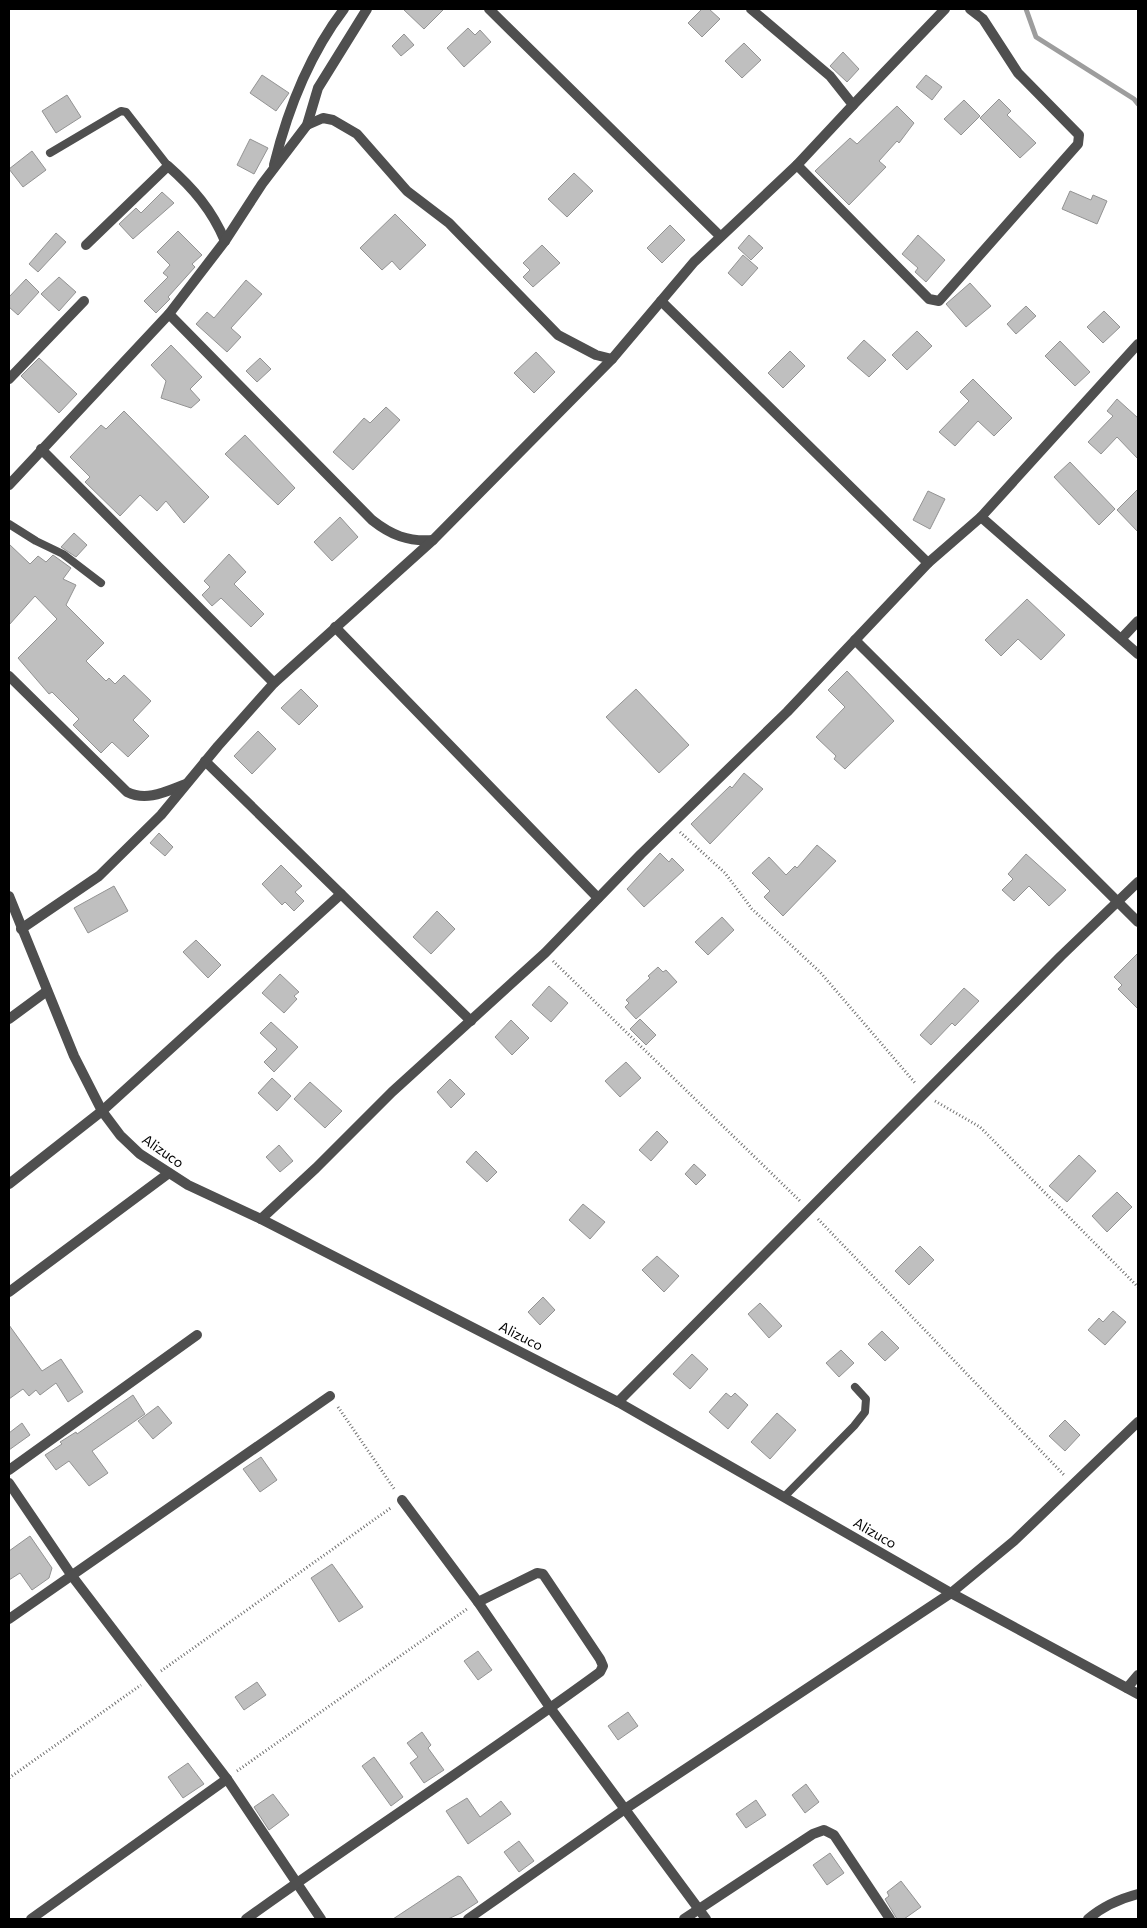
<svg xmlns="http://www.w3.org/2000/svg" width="1147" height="1928" viewBox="0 0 1147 1928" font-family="Commissioner,sans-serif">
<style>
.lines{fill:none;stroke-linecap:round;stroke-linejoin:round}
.stream{stroke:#9d9d9d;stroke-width:5}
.building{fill:#bfbfbf;stroke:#939393}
.path{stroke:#717171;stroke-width:3;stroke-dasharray:1 2.5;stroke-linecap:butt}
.service{stroke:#4f4f4f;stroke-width:8}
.minor{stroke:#4f4f4f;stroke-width:10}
.labels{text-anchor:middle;stroke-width:4;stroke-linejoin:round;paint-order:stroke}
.street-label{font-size:14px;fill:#000;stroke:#fff}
</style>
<rect width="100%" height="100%" fill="#fff"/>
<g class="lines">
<polyline class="stream" points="1026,9 1036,37 1134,99 1138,104"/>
</g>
<g class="building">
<polygon points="403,9 444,9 424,29"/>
<polygon points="702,9 709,9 720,19 702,37 688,23"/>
<polygon points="468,28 475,35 480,30 491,42 464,67 447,48"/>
<polygon points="404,34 414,45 401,56 392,46"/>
<polygon points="744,43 761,60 742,78 725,61"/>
<polygon points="843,52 859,69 847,82 830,66"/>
<polygon points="262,75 289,93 276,111 250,93"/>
<polygon points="926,75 942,87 932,100 916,87"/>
<polygon points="67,95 81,117 56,133 42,111"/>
<polygon points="999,99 1011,111 1007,115 1036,143 1020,158 980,118"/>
<polygon points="964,100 980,116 961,135 944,119"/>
<polygon points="897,106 914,123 899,143 897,141 879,161 886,167 849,205 815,171 850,138 857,144"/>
<polygon points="250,139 268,148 254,174 237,165"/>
<polygon points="32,151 46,170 23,187 9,169"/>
<polygon points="574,173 593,191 567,217 548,199"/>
<polygon points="1070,191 1091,200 1093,195 1107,201 1097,224 1062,209"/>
<polygon points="162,192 174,203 133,239 119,224 136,208 141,213"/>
<polygon points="395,214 426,245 400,270 392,261 382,270 360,248"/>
<polygon points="670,225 685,240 662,263 647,248"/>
<polygon points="178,231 202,255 192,264 195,267 168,297 170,299 156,313 144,301 168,277 163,273 170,265 157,252"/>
<polygon points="56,233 66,242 38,272 29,264"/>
<polygon points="749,235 763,248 751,260 738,248"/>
<polygon points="918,235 945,260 926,282 915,272 918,268 902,254"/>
<polygon points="542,245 560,263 533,287 523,277 530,270 523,263"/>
<polygon points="743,255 758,268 742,286 728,273"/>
<polygon points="59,277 76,292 59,311 41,294"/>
<polygon points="26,279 39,292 18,315 9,307 9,297"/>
<polygon points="246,280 262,294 231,328 241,337 227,352 196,324 207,312 214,318"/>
<polygon points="970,283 991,306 966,327 946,304"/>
<polygon points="1026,306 1036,316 1016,334 1007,324"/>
<polygon points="1104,311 1120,327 1103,343 1087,327"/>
<polygon points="917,331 932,346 907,370 892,355"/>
<polygon points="864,340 886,360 869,377 847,358"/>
<polygon points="1060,341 1090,372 1075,386 1045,356"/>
<polygon points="171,345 202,377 190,389 200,400 191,408 161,398 166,381 151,365"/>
<polygon points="790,351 805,366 783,388 768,373"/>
<polygon points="536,352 555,372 534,393 514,373"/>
<polygon points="39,358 77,394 59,413 21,376"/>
<polygon points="260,358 271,369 257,382 246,371"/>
<polygon points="973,379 1012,418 994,436 978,421 955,446 939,432 969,401 960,392"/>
<polygon points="1117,399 1138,418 1138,459 1117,437 1101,454 1088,442 1113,416 1107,411"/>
<polygon points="386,407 400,420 353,470 333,452 364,418 370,423"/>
<polygon points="124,411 209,497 184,523 166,501 157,511 140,495 120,516 85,482 90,477 70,457 101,425 106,429"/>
<polygon points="245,435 295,488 278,505 225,454"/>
<polygon points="1070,462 1115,509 1099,525 1054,477"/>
<polygon points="1138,489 1138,532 1117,510"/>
<polygon points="928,491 945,499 930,529 913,520"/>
<polygon points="340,517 358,537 332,561 314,542"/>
<polygon points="74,533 87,545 76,557 61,547"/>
<polygon points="9,544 30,564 38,556 46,562 53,555 71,568 63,579 76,585 66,605 104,643 86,661 106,681 109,678 115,684 124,675 151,701 133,720 149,736 128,757 112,742 101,753 73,725 79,719 52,692 49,694 18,658 57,619 35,596 9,625"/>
<polygon points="229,554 246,572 234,584 264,614 251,627 221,598 212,606 202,595 210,587 204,581"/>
<polygon points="1027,599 1065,635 1041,660 1018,639 1001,656 985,640"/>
<polygon points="847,671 894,721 845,769 834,759 836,756 816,737 845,707 828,690"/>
<polygon points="301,689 318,706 299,725 281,708"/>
<polygon points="636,689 689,745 659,773 606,717"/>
<polygon points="258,731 276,749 252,774 234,756"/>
<polygon points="744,773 763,789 710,844 691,824 730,786 732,788"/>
<polygon points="159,833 173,847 165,856 150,843"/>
<polygon points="817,845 836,861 783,916 764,897 770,891 752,873 769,857 786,875 795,866 797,868"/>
<polygon points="660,853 669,862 672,858 684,870 644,907 627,889"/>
<polygon points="1026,854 1066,890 1049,906 1029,886 1014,901 1002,890 1013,879 1008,874"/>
<polygon points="281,865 302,886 295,892 304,901 294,911 285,902 282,905 262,884"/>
<polygon points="114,886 128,911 88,933 74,908"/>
<polygon points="437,911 455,929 431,954 413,937"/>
<polygon points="722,917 734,930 708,955 695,942"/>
<polygon points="196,940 221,965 208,978 183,952"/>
<polygon points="1138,953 1138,1009 1118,989 1122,985 1114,977"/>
<polygon points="658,967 663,972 666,970 677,982 636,1019 625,1007 629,1003 626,1000 650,978 648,976"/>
<polygon points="280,974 299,992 294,996 297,999 284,1013 262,993"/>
<polygon points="549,986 568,1003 551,1022 532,1005"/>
<polygon points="964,988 979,1001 955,1026 952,1023 931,1045 920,1035"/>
<polygon points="640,1019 656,1035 646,1045 630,1029"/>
<polygon points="511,1020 529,1038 512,1055 495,1037"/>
<polygon points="271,1022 298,1047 274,1072 264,1062 277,1049 260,1033"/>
<polygon points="626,1062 641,1078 620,1097 605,1081"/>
<polygon points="272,1078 291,1096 277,1111 258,1093"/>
<polygon points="450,1079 465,1094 451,1108 437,1092"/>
<polygon points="310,1082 342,1111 325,1128 294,1099"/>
<polygon points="657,1131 668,1142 651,1161 639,1150"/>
<polygon points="279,1145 293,1161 280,1172 266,1157"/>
<polygon points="476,1151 497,1172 487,1182 466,1162"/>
<polygon points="1079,1155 1096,1171 1067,1202 1049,1186"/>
<polygon points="694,1164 706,1175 696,1185 685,1174"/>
<polygon points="1117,1192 1132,1207 1107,1232 1092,1216"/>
<polygon points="583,1204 605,1222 590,1239 569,1220"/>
<polygon points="920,1246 934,1260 909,1285 895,1271"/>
<polygon points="657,1256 679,1276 664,1292 642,1270"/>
<polygon points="543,1297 555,1310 540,1325 528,1312"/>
<polygon points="760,1303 782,1326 769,1338 748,1314"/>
<polygon points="1113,1311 1126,1322 1105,1345 1088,1330 1099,1318 1103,1322"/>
<polygon points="9,1325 42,1371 61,1359 83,1392 68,1402 56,1383 40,1395 36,1390 29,1396 23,1389 9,1399"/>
<polygon points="882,1331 899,1348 885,1361 868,1344"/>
<polygon points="841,1350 854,1363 839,1377 826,1363"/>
<polygon points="692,1354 708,1369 690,1389 673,1374"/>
<polygon points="726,1393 731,1397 735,1393 748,1405 728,1429 709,1412"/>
<polygon points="133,1395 145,1414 92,1451 108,1473 89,1486 69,1461 56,1470 45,1455 62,1444 60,1442 76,1432 77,1434"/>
<polygon points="158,1406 172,1423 153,1439 138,1421"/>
<polygon points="777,1413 796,1430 770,1459 751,1442"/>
<polygon points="1065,1420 1080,1435 1065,1451 1049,1436"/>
<polygon points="22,1423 30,1435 9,1450 9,1433"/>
<polygon points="261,1457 277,1480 260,1492 243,1469"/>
<polygon points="30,1536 52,1568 49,1578 32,1590 20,1573 9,1580 9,1551"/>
<polygon points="332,1564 363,1607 339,1622 311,1578"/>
<polygon points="478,1651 492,1670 478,1680 464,1661"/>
<polygon points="257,1682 266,1695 244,1710 235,1697"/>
<polygon points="628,1712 638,1726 618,1740 608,1726"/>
<polygon points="422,1732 431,1745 428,1748 444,1770 424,1783 410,1763 418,1757 407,1743"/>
<polygon points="374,1757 403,1797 391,1806 362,1766"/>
<polygon points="188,1763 204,1784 183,1798 168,1777"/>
<polygon points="806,1784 819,1802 805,1813 792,1795"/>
<polygon points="273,1794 289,1815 269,1830 254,1807"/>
<polygon points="467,1798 480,1817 501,1801 511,1814 468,1844 446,1811"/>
<polygon points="756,1800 766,1815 746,1828 736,1814"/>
<polygon points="519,1841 534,1861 519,1872 504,1852"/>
<polygon points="830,1853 844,1873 827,1885 813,1865"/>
<polygon points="458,1876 461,1877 478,1902 461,1913 448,1919 393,1919"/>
<polygon points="901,1881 921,1907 904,1919 897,1919 885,1899 889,1896 887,1892"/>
</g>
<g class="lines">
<g class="path">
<polyline points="680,832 725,873 752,909 820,972 916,1084"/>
<polyline points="553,961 800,1201"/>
<polyline points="935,1101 980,1127 1138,1287"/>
<polyline points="818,1219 1065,1476"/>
<polyline points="338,1407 395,1490"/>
<polyline points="161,1671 392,1507"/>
<polyline points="237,1771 467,1609"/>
<polyline points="9,1778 141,1685"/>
</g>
<g class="service">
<polyline points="50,153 121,111 126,112 168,166"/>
<polyline points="9,524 36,541 63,554 101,583"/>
<polyline points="784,1497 854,1426 865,1412 866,1399 855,1387"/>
</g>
<g class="minor">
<polyline points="489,9 720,236"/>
<polyline points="853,105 945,9"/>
<polyline points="307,125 323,118 333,120 357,134 407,191 449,223 558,335 596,355 612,359"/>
<path d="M274 165C288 108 309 55 344 9"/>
<polyline points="797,165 929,299 939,301 1078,144 1079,135 1018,73 983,19 970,9"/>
<path d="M86 245 168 166C193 188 212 210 225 241"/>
<polyline points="661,301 928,563"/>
<path d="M169 314 372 520C391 535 408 542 433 540"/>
<polyline points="9,379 84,301"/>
<polyline points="41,449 274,683"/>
<polyline points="9,485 169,314 225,241 262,184 307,125 318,88 367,9"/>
<polyline points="981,517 1138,654"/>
<polyline points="335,627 598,898"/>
<polyline points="1122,638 1138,621"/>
<polyline points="855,640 1138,922"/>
<path d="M9 676 127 792C147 802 167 791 186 784"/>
<polyline points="205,761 471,1021"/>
<polyline points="9,896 74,1056 102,1111 120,1135 140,1154 188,1185 261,1219 618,1402 951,1593 1138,1694"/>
<polyline points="21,929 99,876 161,815 218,746 274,683 433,540 612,359 694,262 797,165 853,105 830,76 751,9"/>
<polyline points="9,1019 47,991"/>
<polyline points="9,1184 102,1111 341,894"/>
<polyline points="261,1219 316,1168 392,1092 545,953 641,854 787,712 928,563 981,517 1138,344"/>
<polyline points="9,1292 169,1173"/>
<polyline points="618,1402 1061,956 1138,882"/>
<polyline points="9,1470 197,1335"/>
<polyline points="9,1483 72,1576 227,1779 321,1919"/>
<polyline points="402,1500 478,1602 551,1709 706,1919"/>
<polyline points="9,1619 330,1396"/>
<polyline points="1127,1688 1138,1675"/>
<polyline points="31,1919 227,1779"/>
<path d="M246 1919C363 1835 484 1757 600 1672L603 1666 600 1659 543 1574 537 1573 478 1602"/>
<polyline points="468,1919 625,1809 951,1593 1014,1541 1138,1422"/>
<polyline points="684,1919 813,1834 824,1830 834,1835 890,1919"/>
<path d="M1088 1919C1103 1906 1119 1899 1138 1894"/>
</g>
</g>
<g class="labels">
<g class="street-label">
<text transform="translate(163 1151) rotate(35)" y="5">Alizuco</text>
<text transform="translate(521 1336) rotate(27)" y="5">Alizuco</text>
<text transform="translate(875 1533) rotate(30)" y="5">Alizuco</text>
</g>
</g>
<rect width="1147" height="1928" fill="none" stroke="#000000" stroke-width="20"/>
</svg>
